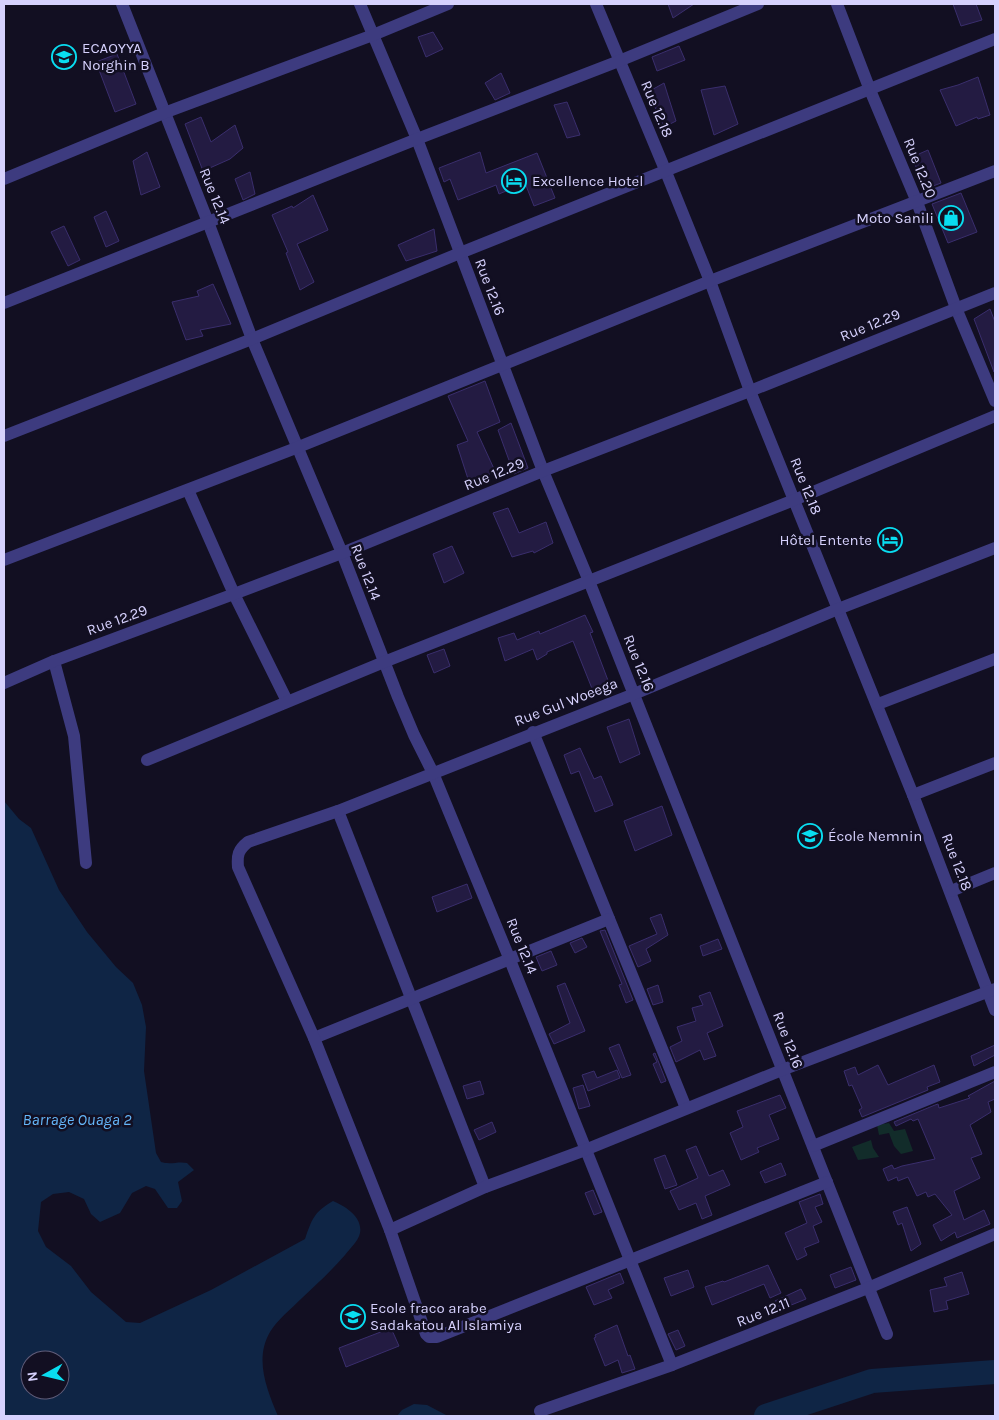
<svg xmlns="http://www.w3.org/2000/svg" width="999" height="1420" viewBox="0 0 999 1420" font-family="Karla,sans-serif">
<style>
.green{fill:#122c2a}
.water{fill:#0f2545;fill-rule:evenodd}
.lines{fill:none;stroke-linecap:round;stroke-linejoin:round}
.river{stroke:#0f2545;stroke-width:24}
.building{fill:#231b42;stroke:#3a2e6d}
.minor{stroke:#3d3b7f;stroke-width:12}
.labels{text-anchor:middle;stroke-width:5;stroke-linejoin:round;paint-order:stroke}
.poi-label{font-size:15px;fill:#d6d1fd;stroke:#120f22;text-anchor:start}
.street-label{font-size:15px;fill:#d6d1fd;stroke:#120f22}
.water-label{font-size:16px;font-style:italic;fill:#64b6f9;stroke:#120f22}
</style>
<rect width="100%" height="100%" fill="#120f22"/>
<g class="green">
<polygon points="889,1123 894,1131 905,1129 913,1151 901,1154 894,1146 889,1133 879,1135 877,1125"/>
<polygon points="871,1140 873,1148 879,1157 858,1160 852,1147"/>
</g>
<g class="water">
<path d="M4 801 19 819 31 828 59 890 87 932 116 967 133 983 142 1005 146 1027 144 1071 156 1153 161 1162C171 1165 178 1161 187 1163L194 1170 178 1182 182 1201 177 1208H168L155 1189 146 1186 132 1193 120 1213 100 1222 91 1214 84 1199 69 1192 53 1194 41 1202 38 1231 46 1247 71 1266 91 1292 126 1322 140 1323 211 1290 305 1239C312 1219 314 1212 333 1201 345 1206 363 1217 360 1233 358 1242 350 1248 345 1255 331 1271 317 1284 302 1298 291 1309 278 1319 270 1332 254 1359 267 1390 278 1416H4ZM30 1360H60V1390H30Z"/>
<polygon points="414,1404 427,1405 448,1416 397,1416 402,1410"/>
</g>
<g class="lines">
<polyline class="river" points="766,1416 872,1381 995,1372"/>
</g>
<g class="building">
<polygon points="668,4 694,4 673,18"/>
<polygon points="953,4 976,4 982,20 961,26"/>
<polygon points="433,32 443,49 426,57 418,37"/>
<polygon points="679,46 685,60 657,71 652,57"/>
<polygon points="117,54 136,104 115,112 96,62"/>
<polygon points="501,73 510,93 495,100 485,83"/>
<polygon points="978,77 990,115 978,119 977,117 956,126 940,90 958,85"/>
<polygon points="664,83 676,121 664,127 648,92"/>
<polygon points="725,86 738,124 714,135 701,90"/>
<polygon points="567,102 580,135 567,138 554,105"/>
<polygon points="201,117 211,142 235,125 243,148 230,159 203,171 185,124"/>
<polygon points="928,150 941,183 925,189 912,157"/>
<polygon points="147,152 160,187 141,195 133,161"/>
<polygon points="480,152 486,173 537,153 555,198 534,206 525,183 499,194 496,185 458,200 450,179 444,182 439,168"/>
<polygon points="250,172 255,194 243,200 235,179"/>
<polygon points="961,193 977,232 948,243 932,204"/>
<polygon points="313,195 328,230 297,244 314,282 300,290 286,253 288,252 272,215 292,206 293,208"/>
<polygon points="106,211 119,241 106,247 94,217"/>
<polygon points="64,226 80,260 68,266 51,232"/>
<polygon points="434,229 437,251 406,261 398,245"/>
<polygon points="213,284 231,324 200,330 203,336 186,340 172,302 199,296 197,291"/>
<polygon points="990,309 995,322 994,372 974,319"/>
<polygon points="485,381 500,422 477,432 495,471 470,485 457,445 468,441 448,396"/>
<polygon points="511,423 528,468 514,474 498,430"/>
<polygon points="508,508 519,533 546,522 553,543 534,553 533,551 512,557 493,513"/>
<polygon points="452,546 464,573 444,583 433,554"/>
<polygon points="585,615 593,632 590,633 609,683 593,691 573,641 547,652 547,654 537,660 533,649 505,661 498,638 514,633 517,640 539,631 540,634"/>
<polygon points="444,649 450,666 434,673 427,655"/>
<polygon points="629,719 640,754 620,763 607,727"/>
<polygon points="580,748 594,779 601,776 613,805 595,812 579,771 571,774 564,755"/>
<polygon points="662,806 672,835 635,851 624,821"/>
<polygon points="467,884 472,898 437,912 432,897"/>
<polygon points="661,914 668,935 646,949 651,961 638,967 629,946 657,934 650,918"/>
<polygon points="605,930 633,1000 626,1003 619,985 622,984 600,931"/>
<polygon points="582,938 587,947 575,953 570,943"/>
<polygon points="718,939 722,949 703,956 700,946"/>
<polygon points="551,951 557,965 542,971 536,957"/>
<polygon points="565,983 585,1031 554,1044 549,1034 570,1023 557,986"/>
<polygon points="658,985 663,1002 653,1005 647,989"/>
<polygon points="710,992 723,1026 707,1033 716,1056 704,1060 700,1050 676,1062 670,1047 682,1041 677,1027 696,1021 692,1008 703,1005 699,996"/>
<polygon points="619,1044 631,1075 622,1078 609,1048"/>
<polygon points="995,1045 995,1055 974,1066 971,1056"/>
<polygon points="655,1053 666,1081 661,1083 653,1064 657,1062 653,1054"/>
<polygon points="878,1065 888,1085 934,1065 940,1082 927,1087 928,1090 862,1117 859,1110 862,1108 852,1085 849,1086 844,1071 855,1067 858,1075"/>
<polygon points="617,1070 620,1078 588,1091 582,1075 594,1071 597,1078"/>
<polygon points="480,1081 484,1094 467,1099 463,1086"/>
<polygon points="995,1081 995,1099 988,1102 991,1112 970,1125 982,1154 971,1158 980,1178 954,1191 964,1220 984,1210 990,1224 957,1238 955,1232 941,1241 933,1225 952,1215 935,1194 928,1197 926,1192 917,1196 908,1177 898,1181 897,1177 888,1181 883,1169 892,1165 894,1169 902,1166 935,1159 918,1119 913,1121 911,1119 896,1126 894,1122 935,1105 938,1104 939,1108 970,1098 968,1096"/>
<polygon points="583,1085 590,1106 579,1109 573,1088"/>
<polygon points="780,1095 786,1108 769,1115 779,1139 757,1148 759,1152 741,1160 730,1133 743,1127 737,1111"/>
<polygon points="492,1122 496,1132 479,1140 474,1130"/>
<polygon points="696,1146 709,1176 723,1170 730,1185 705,1196 712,1215 702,1219 696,1203 679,1210 670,1191 698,1178 686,1150"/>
<polygon points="665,1155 677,1185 665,1189 654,1159"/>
<polygon points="781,1163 786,1175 765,1183 760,1172"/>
<polygon points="593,1190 602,1212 594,1215 585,1193"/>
<polygon points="820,1194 823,1204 815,1207 822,1222 813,1226 819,1242 804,1248 807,1255 797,1260 785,1233 807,1223 799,1202"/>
<polygon points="907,1207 921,1244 911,1251 902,1223 898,1225 893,1212"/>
<polygon points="768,1265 781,1293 770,1298 764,1284 712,1305 705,1287 723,1281 724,1282"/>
<polygon points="851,1267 856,1280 835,1288 830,1275"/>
<polygon points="688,1270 694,1287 671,1296 664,1278"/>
<polygon points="962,1272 969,1294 946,1301 948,1309 934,1312 930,1290 947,1286 944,1278"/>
<polygon points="620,1273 624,1283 608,1290 612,1298 594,1305 586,1287"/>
<polygon points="801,1289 806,1299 779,1310 775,1301"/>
<polygon points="617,1325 628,1356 630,1355 635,1369 622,1373 618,1360 605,1366 594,1338 596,1337 595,1335"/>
<polygon points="391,1328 399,1346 346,1367 339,1348"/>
<polygon points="678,1330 685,1346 676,1350 668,1334"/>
</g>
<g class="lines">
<g class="minor">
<polyline points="122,4 208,222 252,339 342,553 398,697 414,735 433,773 510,960 672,1365"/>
<polyline points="360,4 417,139 543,471 589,581 887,1334"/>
<polyline points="596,4 666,172 710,281 750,391 913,795 995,1010"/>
<polyline points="837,4 870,90 917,202 956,308 995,401"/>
<polyline points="4,179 164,113 373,35 448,4"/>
<polyline points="4,303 417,139 619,61 758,4"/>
<polyline points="4,436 252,339 460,253 995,39"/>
<polyline points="188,490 234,594 287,701"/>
<polyline points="4,560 296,448 710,281 995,171"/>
<polyline points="54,661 74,736 86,863"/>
<polyline points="4,683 54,661 234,594 342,553 543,471 750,391 995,293"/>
<polyline points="878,704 995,659"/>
<polyline points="533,732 686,1108"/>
<polyline points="147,760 384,662 794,500 995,416"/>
<polyline points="913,795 995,763"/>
<polyline points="338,811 485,1187"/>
<polyline points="951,891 995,873"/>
<polyline points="314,1038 609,919"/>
<polyline points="813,1146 995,1072"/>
<path d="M827 1182 437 1337H429L426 1334 390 1230 314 1038 238 867C237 855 238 850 248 842L338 811 634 694 838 609 995 548"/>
<polyline points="390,1230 485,1187 585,1150 782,1070 995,989"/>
<polyline points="540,1411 672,1365 868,1288 995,1234"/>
</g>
</g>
<defs>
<symbol id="school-ring" viewBox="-11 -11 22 22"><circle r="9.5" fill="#120f22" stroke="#09ddf1" stroke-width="1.5"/><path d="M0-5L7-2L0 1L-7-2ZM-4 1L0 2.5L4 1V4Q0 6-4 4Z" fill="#09ddf1"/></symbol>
<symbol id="hotel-ring" viewBox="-11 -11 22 22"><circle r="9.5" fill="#120f22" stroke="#09ddf1" stroke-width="1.5"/><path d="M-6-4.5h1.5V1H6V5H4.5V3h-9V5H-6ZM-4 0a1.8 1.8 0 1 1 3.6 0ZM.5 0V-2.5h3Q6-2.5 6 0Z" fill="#09ddf1"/></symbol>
<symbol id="shop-ring" viewBox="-11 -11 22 22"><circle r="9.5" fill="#120f22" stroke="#09ddf1" stroke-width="1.5"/><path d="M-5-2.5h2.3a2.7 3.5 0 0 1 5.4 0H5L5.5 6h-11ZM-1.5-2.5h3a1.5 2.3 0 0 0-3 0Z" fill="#09ddf1"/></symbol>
</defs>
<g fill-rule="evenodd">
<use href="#school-ring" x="50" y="43" width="28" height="28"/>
<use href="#hotel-ring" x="500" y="167" width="28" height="28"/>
<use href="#shop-ring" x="937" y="204" width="28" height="28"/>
<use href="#hotel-ring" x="876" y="526" width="28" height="28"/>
<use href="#school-ring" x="796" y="822" width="28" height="28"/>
<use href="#school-ring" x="339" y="1303" width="28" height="28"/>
</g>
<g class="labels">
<g class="poi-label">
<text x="82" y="53">ECAOYYA<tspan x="82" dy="17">Norghin B</tspan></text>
<text x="532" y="186">Excellence Hotel</text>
<text x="934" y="223" text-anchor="end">Moto Sanili</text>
<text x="872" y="545" text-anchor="end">Hôtel Entente</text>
<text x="828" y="841">École Nemnin</text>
<text x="370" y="1313">Ecole fraco arabe<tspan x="370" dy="17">Sadakatou Al Islamiya</tspan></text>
</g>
<g class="street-label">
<text transform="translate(657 109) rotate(67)" y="5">Rue 12.18</text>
<text transform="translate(920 168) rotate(68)" y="5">Rue 12.20</text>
<text transform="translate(215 196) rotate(68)" y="5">Rue 12.14</text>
<text transform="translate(490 287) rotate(69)" y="5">Rue 12.16</text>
<text transform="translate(870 325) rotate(-22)" y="5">Rue 12.29</text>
<text transform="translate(494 474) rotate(-22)" y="5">Rue 12.29</text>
<text transform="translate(806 486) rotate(68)" y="5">Rue 12.18</text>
<text transform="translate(366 572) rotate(69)" y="5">Rue 12.14</text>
<text transform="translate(117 620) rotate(-20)" y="5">Rue 12.29</text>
<text transform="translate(639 663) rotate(68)" y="5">Rue 12.16</text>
<text transform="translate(566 702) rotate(-21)" y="5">Rue Gul Woeega</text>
<text transform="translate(957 862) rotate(69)" y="5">Rue 12.18</text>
<text transform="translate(522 946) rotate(68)" y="5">Rue 12.14</text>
<text transform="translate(788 1040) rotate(69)" y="5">Rue 12.16</text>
<text transform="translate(763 1312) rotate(-22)" y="5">Rue 12.11</text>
</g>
<g class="water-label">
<text x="77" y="1125">Barrage Ouaga 2</text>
</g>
</g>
<rect width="999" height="1420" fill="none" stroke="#d6d1fd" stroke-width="10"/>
<g transform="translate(45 1375) rotate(262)"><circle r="24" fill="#120f22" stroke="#605d7a"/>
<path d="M0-4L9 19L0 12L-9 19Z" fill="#09ddf1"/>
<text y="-8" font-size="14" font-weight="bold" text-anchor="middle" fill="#d6d1fd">N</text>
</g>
</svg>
